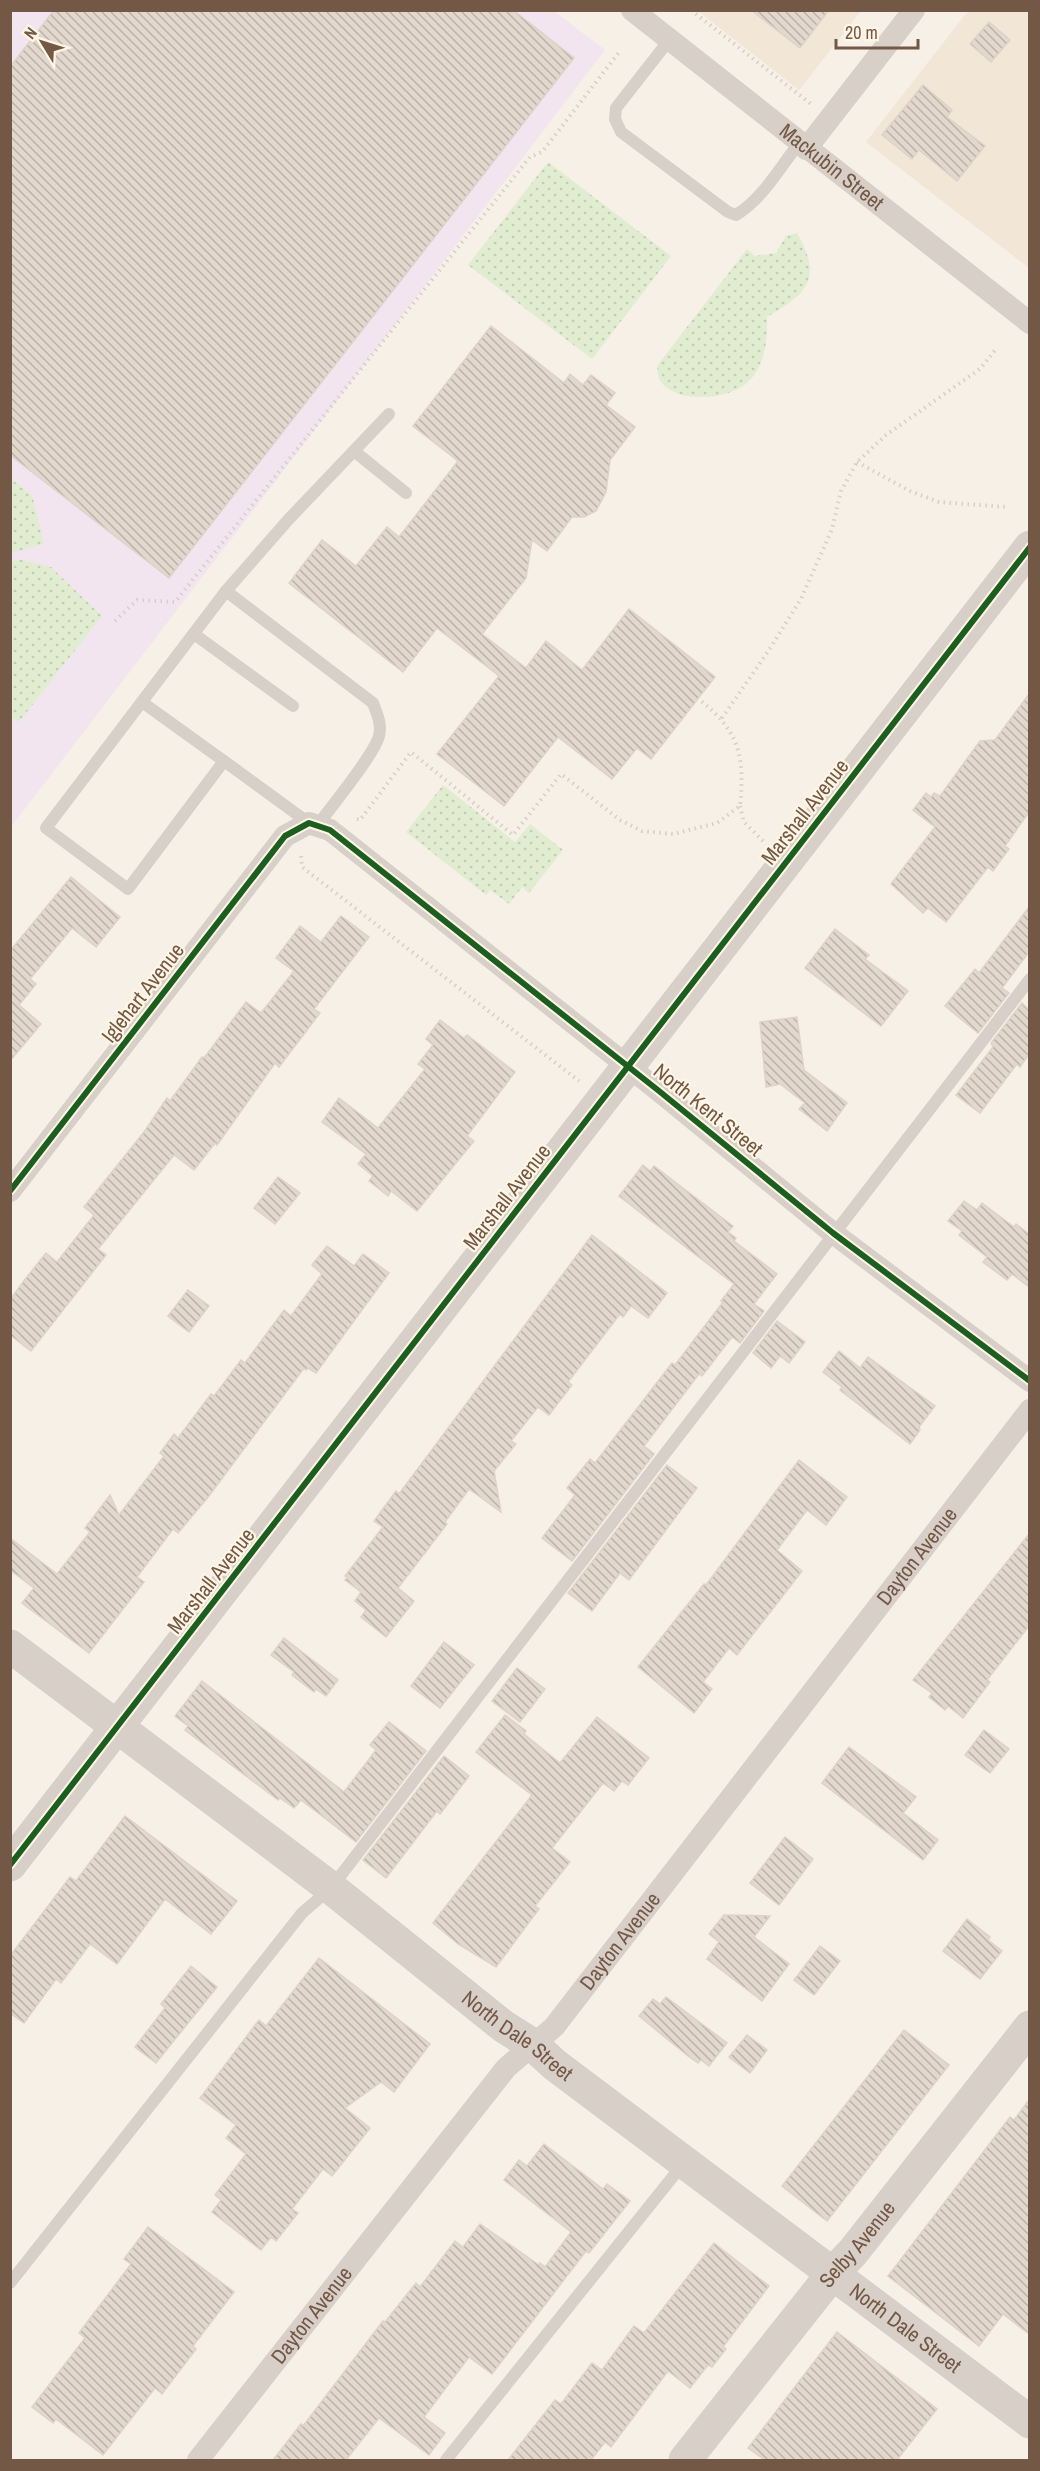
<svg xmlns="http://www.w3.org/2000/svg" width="1040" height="2471" viewBox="0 0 1040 2471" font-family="'Archivo Narrow',sans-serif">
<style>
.residential{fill:#f2e6d6}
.education{fill:#f2e5f0}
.park{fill:url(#park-dots)}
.building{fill:url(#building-back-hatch);stroke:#dfd3c8;stroke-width:1.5}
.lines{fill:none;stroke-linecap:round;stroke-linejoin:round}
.path{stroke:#d7cfc8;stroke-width:4;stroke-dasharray:1.5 4.5;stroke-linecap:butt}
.lane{stroke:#d7cfc8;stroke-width:12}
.street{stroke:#d7cfc8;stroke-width:22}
.secondary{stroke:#d7cfc8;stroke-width:33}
.cycleway-casing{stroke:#fff6e6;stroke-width:10}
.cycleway{stroke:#1b5e20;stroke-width:6}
.labels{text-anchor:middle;stroke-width:4.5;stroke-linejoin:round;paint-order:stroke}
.street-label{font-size:21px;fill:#745846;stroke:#fff6e6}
</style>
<defs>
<pattern id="park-dots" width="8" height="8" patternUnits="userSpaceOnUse" patternTransform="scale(1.5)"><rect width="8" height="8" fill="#e1edd0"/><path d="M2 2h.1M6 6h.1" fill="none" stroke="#c4cdb4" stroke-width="1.8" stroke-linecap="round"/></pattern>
<pattern id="building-back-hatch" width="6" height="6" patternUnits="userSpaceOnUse" patternTransform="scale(1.5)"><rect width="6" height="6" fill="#e2d8ce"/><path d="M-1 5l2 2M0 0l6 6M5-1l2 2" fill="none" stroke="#bcb2a9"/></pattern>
</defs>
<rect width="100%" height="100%" fill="#f6f0e6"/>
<g class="residential">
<polygon points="698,11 861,11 799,90"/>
<polygon points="968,11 1029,11 1029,268 866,142"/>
</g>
<polygon class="education" points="11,11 554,11 605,50 11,827"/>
<g class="park">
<polygon points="548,162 671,256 592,359 468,265"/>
<path d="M797 233C823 279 808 293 767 317 768 339 765 366 748 382 730 400 674 405 659 379 658 376 658 370 657 366L747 249 755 256 776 253 786 236Z"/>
<polygon points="11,479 32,495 44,544 11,553"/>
<polygon points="18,559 51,567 102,616 19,722 10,717 10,563"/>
<polygon points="443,785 515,842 530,824 563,850 529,893 522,887 509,904 490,890 486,895 406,832"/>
</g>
<g class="building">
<polygon points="54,10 513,10 574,58 169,578 10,455 10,67"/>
<polygon points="751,10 829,10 800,48"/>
<polygon points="989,22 1010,40 991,62 970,44"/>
<polygon points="923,85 952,110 947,117 985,146 957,181 919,150 912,159 882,135"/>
<polygon points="491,326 564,383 570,374 583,385 591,375 615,393 606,405 635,427 610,460 606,492 596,511 584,517 572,517 547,551 532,540 526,578 482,634 526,668 546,641 582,670 629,609 715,677 651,759 637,748 612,779 558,737 504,806 437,754 499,676 437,628 403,672 289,583 322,540 356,566 387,527 399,537 458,461 413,426"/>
<polygon points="1029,694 1029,812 1005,846 1009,849 993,871 988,867 946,922 928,908 923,913 891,884 935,827 913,810 926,793 931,797 934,793 940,796 980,741 995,740"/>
<polygon points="71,877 120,917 96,947 72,928 30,979 36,984 19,1005 41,1024 10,1061 10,951"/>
<polygon points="1029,907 1029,952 1002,988 1009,993 978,1033 945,1006 975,969 979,973"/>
<polygon points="341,916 369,937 314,1009 320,1013 279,1067 275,1063 217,1145 215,1143 194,1170 174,1155 98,1249 106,1255 31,1351 10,1335 10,1300 23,1282 46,1253 57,1262 94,1215 84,1207 144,1132 167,1098 170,1101 202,1057 204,1058 246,1002 261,1013 294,971 276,958 300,926 321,942"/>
<polygon points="835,929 869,955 865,959 908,991 881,1026 805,968"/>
<polygon points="1022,1003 1029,1010 1029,1054 1020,1067 1017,1064 980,1113 956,1095 993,1047 991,1043"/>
<polygon points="797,1017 804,1070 847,1103 827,1131 799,1109 805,1103 780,1084 766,1087 760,1022"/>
<polygon points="440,1020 464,1038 467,1035 515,1072 467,1136 474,1141 417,1211 391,1191 388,1196 369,1181 373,1176 358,1164 366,1154 322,1122 339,1098 378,1128 425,1069 418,1064 433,1045 426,1039"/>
<polygon points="643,1165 650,1171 654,1166 733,1226 728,1232 736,1238 734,1241 777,1274 754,1304 764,1311 740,1343 732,1337 702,1376 699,1374 644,1446 654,1454 572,1561 542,1538 575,1495 567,1488 590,1459 595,1463 672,1363 675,1365 723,1302 721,1301 734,1284 619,1196"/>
<polygon points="278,1177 300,1193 275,1224 254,1208"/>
<polygon points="964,1201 977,1210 982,1203 1014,1227 1016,1224 1029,1234 1029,1287 1012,1274 1007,1280 983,1262 987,1257 959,1235 962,1231 948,1221"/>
<polygon points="592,1235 667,1293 648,1318 631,1306 623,1317 620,1314 568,1382 572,1385 549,1415 538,1407 511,1441 516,1444 494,1471 501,1512 469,1489 445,1522 447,1524 398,1588 414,1601 386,1637 361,1617 366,1610 355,1601 361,1592 345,1580 347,1578 345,1576 383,1527 374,1521 396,1491 399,1494"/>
<polygon points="327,1246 354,1266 363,1254 389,1273 316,1373 308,1368 306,1370 304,1368 209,1496 178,1533 173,1529 137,1577 144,1582 89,1653 22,1603 34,1588 10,1570 10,1538 57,1574 90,1532 85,1528 110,1495 119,1515 164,1456 160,1453 174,1434 178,1438 211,1394 214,1396 241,1360 245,1363 284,1310 291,1316 322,1274 312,1265"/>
<polygon points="188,1290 209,1306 189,1332 168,1316"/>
<polygon points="777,1321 805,1342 789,1363 780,1356 771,1368 753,1353"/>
<polygon points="839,1351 860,1368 868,1357 935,1406 919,1427 920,1430 910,1444 840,1390 842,1387 823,1372"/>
<polygon points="799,1460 847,1497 826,1525 807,1510 777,1550 802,1571 737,1655 729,1648 703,1682 712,1689 694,1713 638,1667 704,1584 706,1585"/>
<polygon points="667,1465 697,1488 629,1580 620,1573 592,1611 568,1593"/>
<polygon points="1029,1534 1029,1626 987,1680 990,1682 963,1718 948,1706 945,1710 929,1697 932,1693 913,1680"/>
<polygon points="284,1638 338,1680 326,1696 316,1689 314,1692 292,1675 294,1672 271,1655"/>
<polygon points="444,1642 474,1665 440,1708 411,1686"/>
<polygon points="517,1668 545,1689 520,1722 492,1701"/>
<polygon points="202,1681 344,1792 376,1750 370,1745 389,1722 426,1751 356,1842 301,1800 294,1808 280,1798 278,1800 185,1730 188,1726 175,1716"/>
<polygon points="505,1715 526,1731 524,1734 560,1763 597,1717 649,1758 628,1785 622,1781 614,1791 603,1783 552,1848 570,1862 535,1906 539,1909 496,1967 458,1944 433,1923 532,1795 476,1752"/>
<polygon points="984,1730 1009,1749 990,1773 965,1755"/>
<polygon points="849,1747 916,1797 903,1813 938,1840 923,1860 822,1783"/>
<polygon points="444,1756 469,1776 440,1814 437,1811 386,1878 363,1860"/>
<polygon points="125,1816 237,1901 211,1934 165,1899 117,1964 90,1944 61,1983 56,1979 24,2023 10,2013 10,1956 70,1877 76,1881"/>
<polygon points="785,1837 813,1859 779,1905 750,1883"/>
<polygon points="724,1915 770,1916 754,1937 789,1964 762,2001 707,1959 719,1942 709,1934"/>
<polygon points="967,1919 990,1937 988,1940 1002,1951 980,1979 943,1951"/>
<polygon points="820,1946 840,1961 814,1995 794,1980"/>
<polygon points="319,1958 430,2044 394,2092 381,2082 345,2108 370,2128 332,2176 323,2169 292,2209 298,2213 276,2241 271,2237 261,2250 212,2212 221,2200 215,2195 246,2154 226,2138 236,2125 200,2098 259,2020 266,2026"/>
<polygon points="191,1966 217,1987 156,2063 135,2047 165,2008 161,2004"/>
<polygon points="666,1997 727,2043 709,2066 701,2060 698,2063 688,2056 639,2016 653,1999 660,2004"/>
<polygon points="904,2030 949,2065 827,2221 782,2186"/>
<polygon points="747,2035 767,2050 750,2073 729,2057"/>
<polygon points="1029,2100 1029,2334 1003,2314 979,2346 888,2276 1010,2117 1014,2120"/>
<polygon points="544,2144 603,2189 607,2184 630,2201 589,2253 586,2251 492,2374 469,2357 424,2417 445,2433 429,2455 379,2418 346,2460 273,2460 301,2424 303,2426 383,2321 385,2322 416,2283 420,2287 455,2241 463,2247 480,2224 539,2265 540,2263 545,2267 571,2232 504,2180 519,2160 527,2166"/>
<polygon points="148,2227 234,2292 193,2346 196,2349 162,2394 155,2388 103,2455 56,2419 53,2423 32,2407 85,2338 79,2333 131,2264 124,2259"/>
<polygon points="714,2243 769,2286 723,2347 726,2349 712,2367 708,2365 690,2388 668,2371 611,2447 605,2442 591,2460 508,2460 555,2400 561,2404 592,2363 602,2370 634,2326 644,2333"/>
<polygon points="837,2332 937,2409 897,2460 765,2460 748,2448"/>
</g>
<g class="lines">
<g class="path">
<polyline points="691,10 811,104"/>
<polyline points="857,462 910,491 939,502 1007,507"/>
<polyline points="115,621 137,600 175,602 530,157 542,152 620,51"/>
<polyline points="722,718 769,650 801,599 832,529 841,491 857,462 886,435 980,369 996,349"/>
<polyline points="740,806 744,822 764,842"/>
<path d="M357 819 360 820 411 752 513 835 561 774 620 820 642 831 673 834 717 823 740 806C745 758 740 732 701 701"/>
<polyline points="301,856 302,867 579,1081"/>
</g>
<g class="lane">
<path d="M670 39 616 108 615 119 621 132 728 212 736 215C763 198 780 168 799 143"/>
<polyline points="354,451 406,493"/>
<path d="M226 591 373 703C377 714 382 724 379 736 374 755 331 807 317 826"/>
<polyline points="194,634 293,706"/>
<polyline points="142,702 224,761"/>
<polyline points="309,823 224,761 128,889 46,828 226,591 288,520 389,414"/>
<polyline points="10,2283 302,1913 331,1888 1030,979"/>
<polyline points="446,2460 683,2164"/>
</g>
<g class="street">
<path id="s1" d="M632 10 1030 323"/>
<polyline points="806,149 914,10"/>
<polyline points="10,1191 285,836 309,823 330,830 659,1091 833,1233 1030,1381"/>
<path id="s2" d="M198 2460 506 2068 554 2027 1030 1410"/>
</g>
<g class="secondary">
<path id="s3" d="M10 1646 331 1888 503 2026 533 2045 555 2065 1030 2422"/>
<polyline points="10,1865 1030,547"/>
<path id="s4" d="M685 2460 833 2273 853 2252 1030 2027"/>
</g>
<defs>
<g id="cycleway">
<polyline points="10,1191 285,836 309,823 330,830 659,1091 833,1233 1030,1381"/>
<polyline points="10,1865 1030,547"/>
</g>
</defs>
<use href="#cycleway" class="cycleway-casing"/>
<use href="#cycleway" class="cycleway"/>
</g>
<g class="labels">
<g class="street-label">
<text dy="7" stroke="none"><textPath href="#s1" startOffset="254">Mackubin Street</textPath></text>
<text transform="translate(805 812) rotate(-52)" y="7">Marshall Avenue</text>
<text transform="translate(143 993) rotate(-52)" y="7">Iglehart Avenue</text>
<text transform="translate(708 1110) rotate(39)" y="7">North Kent Street</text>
<text transform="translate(507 1197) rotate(-52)" y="7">Marshall Avenue</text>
<text dy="7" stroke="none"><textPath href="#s2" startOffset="1156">Dayton Avenue</textPath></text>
<text transform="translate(211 1581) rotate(-52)" y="7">Marshall Avenue</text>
<text dy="7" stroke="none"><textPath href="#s2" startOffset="670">Dayton Avenue</textPath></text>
<text dy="7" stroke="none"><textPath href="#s3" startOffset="640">North Dale Street</textPath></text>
<text dy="7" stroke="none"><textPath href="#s4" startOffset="276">Selby Avenue</textPath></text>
<text dy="7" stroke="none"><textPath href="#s2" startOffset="184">Dayton Avenue</textPath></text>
<text dy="7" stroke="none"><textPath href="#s3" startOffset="1126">North Dale Street</textPath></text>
</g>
</g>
<rect width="1040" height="2471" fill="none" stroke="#745846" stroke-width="24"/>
<g transform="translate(42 42) rotate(308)" stroke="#fff6e6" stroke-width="4.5" paint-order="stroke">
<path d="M0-4.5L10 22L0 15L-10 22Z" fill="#745846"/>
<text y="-9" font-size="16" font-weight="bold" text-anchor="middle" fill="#745846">N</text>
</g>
<path d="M836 39v9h82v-9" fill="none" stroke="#745846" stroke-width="3"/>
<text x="845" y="39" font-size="18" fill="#745846" stroke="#fff6e6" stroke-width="4.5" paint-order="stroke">20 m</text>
</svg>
